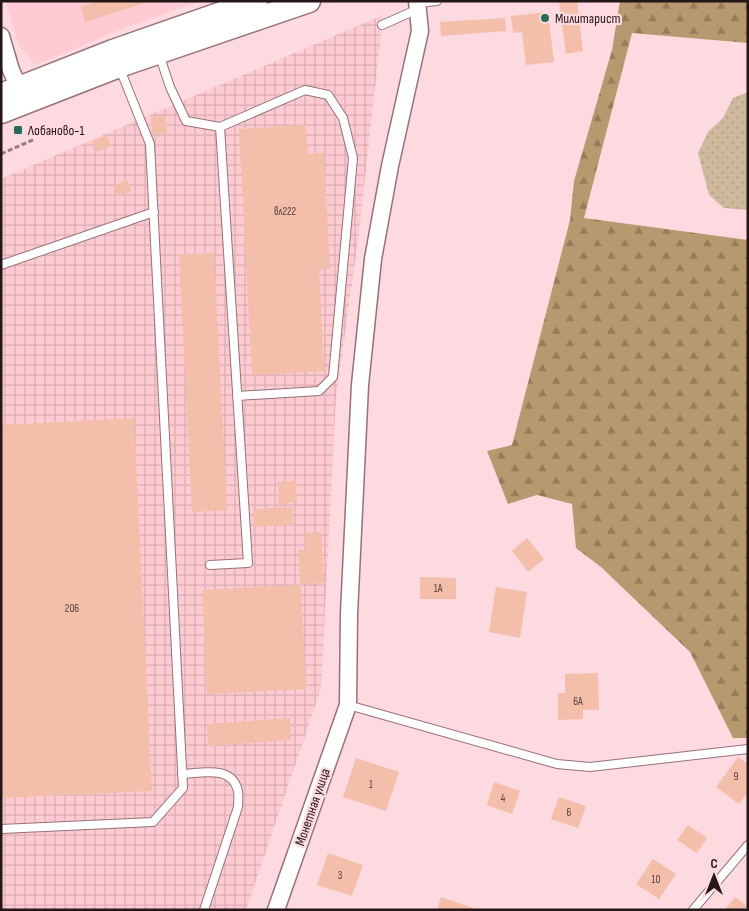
<svg xmlns="http://www.w3.org/2000/svg" width="749" height="911" viewBox="0 0 749 911" font-family="'Sofia Sans Condensed',sans-serif">
<style>
.built{fill:#fecbd2}
.industrial{fill:url(#industrial-grid)}
.grass{fill:url(#grass-dots)}
.forest{fill:url(#forest-firs)}
.building{fill:#f3beaa}
.lines{fill:none;stroke-linecap:round;stroke-linejoin:round}
.service-casing{stroke:#977177;stroke-width:10}
.minor-casing{stroke:#977177;stroke-width:19}
.secondary-casing{stroke:#977177;stroke-width:25}
.path{stroke:#967d81;stroke-width:3;stroke-dasharray:5 2.5;stroke-linecap:butt}
.service{stroke:#fff;stroke-width:8}
.minor{stroke:#fff;stroke-width:16}
.secondary{stroke:#fff;stroke-width:22}
.poi-dot{fill:#276a5b;stroke:#fddadf;stroke-width:2}
.labels{text-anchor:middle;stroke-width:4.5;stroke-linejoin:round;paint-order:stroke}
.number-label{font-size:11px;fill:#58403c}
.poi-label{font-size:14px;fill:#251618;stroke:#fddadf;text-anchor:start}
.street-label{font-size:14px;fill:#251618;stroke:#fddadf}
</style>
<defs>
<pattern id="industrial-grid" width="8" height="8" patternUnits="userSpaceOnUse" patternTransform="scale(1.25)"><rect width="8" height="8" fill="#fecbd2"/><path d="M0 4h8M4 0v8" fill="none" stroke="#daaeb4"/></pattern>
<pattern id="grass-dots" width="8" height="8" patternUnits="userSpaceOnUse" patternTransform="scale(1.25)"><rect width="8" height="8" fill="#ceb99c"/><path d="M2 2h.1M6 6h.1" fill="none" stroke="#b19e86" stroke-width="1.8" stroke-linecap="round"/></pattern>
<pattern id="forest-firs" width="22" height="20" patternUnits="userSpaceOnUse" patternTransform="scale(1.25)"><rect width="22" height="20" fill="#b7996f"/><path d="M5 1l3.5 6h-7zM16 11l3.5 6h-7z" fill="#957c5a"/></pattern>
</defs>
<rect width="100%" height="100%" fill="#fddadf"/>
<polygon class="built" points="6,1 201,1 130,26 35,65 19,46"/>
<polygon class="industrial" points="383,15 359,233 336,398 321,689 246,910 1,910 1,179"/>
<polygon class="grass" points="748,92 748,210 724,208 709,195 698,153 708,132 723,118 733,98"/>
<polygon class="forest" points="620,1 748,1 748,43 632,33 584,218 748,240 748,738 733,738 690,652 601,567 576,548 572,504 537,495 508,504 487,451 512,445 570,220 574,181 612,50"/>
<g class="building">
<polygon points="99,1 148,1 148,2 85,22 81,7"/>
<polygon points="559,1 577,1 583,51 566,54"/>
<polygon points="548,12 554,62 526,65 522,32 513,33 511,16"/>
<polygon points="505,18 506,31 441,36 440,22"/>
<polygon points="166,116 167,133 152,134 151,117"/>
<polygon points="306,125 308,154 324,153 330,269 319,270 324,371 252,375 239,129"/>
<polygon points="107,135 111,146 97,152 92,141"/>
<polygon points="127,180 132,191 118,196 113,186"/>
<polygon points="214,253 227,510 192,512 179,255"/>
<polygon points="134,418 152,791 1,798 1,425"/>
<polygon points="296,481 297,502 279,504 278,482"/>
<polygon points="292,507 293,525 254,527 253,509"/>
<polygon points="321,532 324,583 300,584 298,550 305,550 305,533"/>
<polygon points="527,538 544,559 528,572 512,551"/>
<polygon points="420,577 456,578 456,599 420,599"/>
<polygon points="301,585 306,689 207,694 202,590"/>
<polygon points="496,587 527,592 520,638 489,632"/>
<polygon points="598,673 599,710 583,710 583,719 558,720 558,693 565,693 565,674"/>
<polygon points="290,718 291,740 208,746 207,724"/>
<polygon points="738,757 748,764 748,792 739,804 716,787"/>
<polygon points="356,758 399,772 386,811 343,797"/>
<polygon points="494,782 520,791 512,814 487,805"/>
<polygon points="559,797 586,806 578,828 551,819"/>
<polygon points="688,825 707,838 697,853 677,840"/>
<polygon points="328,853 363,865 352,896 317,885"/>
<polygon points="653,859 676,874 659,899 636,884"/>
<polygon points="441,897 473,908 472,910 437,910"/>
<polygon points="735,897 748,907 748,910 725,910"/>
</g>
<g class="lines">
<defs>
<g id="service">
<polyline points="418,3 437,1"/>
<polyline points="382,25 418,9"/>
<polyline points="159,54 170,87 186,121 220,127 248,563 210,565"/>
<polyline points="220,127 305,90 328,95 343,118 353,158 333,377 319,391 237,396"/>
<polyline points="1,265 154,212"/>
<polyline points="348,705 557,764 590,767 748,749"/>
<path d="M182 774C202 773 232 765 238 791 239 796 238 802 238 807L204 910"/>
<polyline points="1,829 153,822 183,788 150,144 120,69"/>
<polyline points="693,910 748,845"/>
</g>
<g id="minor">
<polyline points="1,36 11,70 23,97"/>
<polyline points="276,910 348,705 349,614 360,385 373,259 390,166 420,31 417,1"/>
</g>
<g id="secondary">
<polyline points="1,95 113,51 256,1"/>
<polyline points="1,112 119,66 309,1"/>
</g>
</defs>
<use href="#service" class="service-casing"/>
<use href="#minor" class="minor-casing"/>
<use href="#secondary" class="secondary-casing"/>
<polyline class="path" points="1,154 35,139"/>
<use href="#service" class="service"/>
<use href="#minor" class="minor"/>
<use href="#secondary" class="secondary"/>
</g>
<g class="poi-dot">
<circle cx="545" cy="18" r="5"/>
<rect x="13" y="125" width="10" height="10" rx="2.5"/>
</g>
<g class="labels">
<g class="number-label">
<text x="285" y="215">вл222</text>
<text x="438" y="592">1А</text>
<text x="72" y="612">206</text>
<text x="578" y="705">6А</text>
<text x="736" y="780">9</text>
<text x="371" y="788">1</text>
<text x="503" y="802">4</text>
<text x="569" y="816">6</text>
<text x="340" y="879">3</text>
<text x="656" y="883">10</text>
</g>
<g class="poi-label">
<text x="555" y="23">Милитарист</text>
<text x="28" y="135">Лобаново-1</text>
</g>
<g class="street-label">
<text transform="translate(312 807) rotate(-71)" y="5">Монетная улица</text>
</g>
</g>
<rect width="749" height="911" fill="none" stroke="#251618" stroke-width="5"/>
<g transform="translate(714 876)" stroke="#fddadf" stroke-width="4" paint-order="stroke">
<path d="M0-4L9 19L0 12L-9 19Z" fill="#251618"/>
<text y="-8" font-size="14" font-weight="bold" text-anchor="middle" fill="#251618">С</text>
</g>
</svg>
